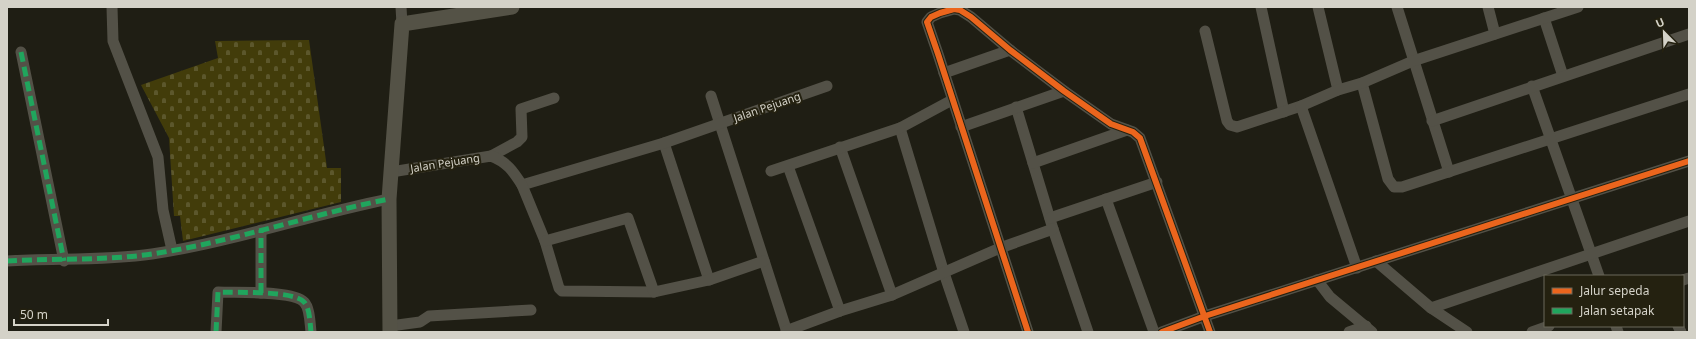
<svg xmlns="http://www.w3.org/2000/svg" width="1696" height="339" viewBox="0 0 1696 339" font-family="'Noto Sans',sans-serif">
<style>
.cemetery{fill:url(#cemetery-stones)}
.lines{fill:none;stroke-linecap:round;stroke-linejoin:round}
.street{stroke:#535147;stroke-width:11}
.secondary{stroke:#545246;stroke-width:15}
.quiet{stroke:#20a55d;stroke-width:5;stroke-dasharray:10 5;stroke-linecap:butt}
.cycleway-casing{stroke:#242110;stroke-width:8}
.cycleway{stroke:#eb651d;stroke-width:6}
.labels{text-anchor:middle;stroke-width:4;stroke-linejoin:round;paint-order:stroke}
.street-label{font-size:11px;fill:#d4d2c8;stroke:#242110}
</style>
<defs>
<pattern id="cemetery-stones" width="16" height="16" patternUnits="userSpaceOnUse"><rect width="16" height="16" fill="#423c0a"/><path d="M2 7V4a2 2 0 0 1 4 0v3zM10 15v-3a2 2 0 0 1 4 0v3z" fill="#5c572c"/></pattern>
</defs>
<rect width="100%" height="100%" fill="#1f1e14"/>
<polygon class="cemetery" points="309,40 327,168 341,168 341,202 183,241 180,216 174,216 169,138 141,85 218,58 215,41"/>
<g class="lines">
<g class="street">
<polyline points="112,7 113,41 158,157 163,210 172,250"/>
<polyline points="401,7 402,24"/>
<polyline points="1261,7 1284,112"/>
<polyline points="1318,7 1338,90"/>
<polyline points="1397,7 1449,172"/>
<polyline points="1488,7 1495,34"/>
<polyline points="1544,18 1563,76"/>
<polyline points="1205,31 1227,121 1230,125 1237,127 1301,106"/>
<polyline points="21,52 64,261"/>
<polyline points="944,73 1010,50"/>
<polyline points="1362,83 1388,179 1394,187 1402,187 1689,94"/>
<polyline points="1532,86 1599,276"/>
<polyline points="711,96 787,332"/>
<polyline points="1016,107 1053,229 1088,332"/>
<polyline points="1432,121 1689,34"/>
<polyline points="961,127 1064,91"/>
<polyline points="900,128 944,273 964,332"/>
<polyline points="664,143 709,280"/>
<polyline points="840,147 892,295"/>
<polyline points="491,156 517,142 522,137 521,109 554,98"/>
<polyline points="1033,163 1127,130"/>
<polyline points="788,166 840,311"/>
<polyline points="771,171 900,128 952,100"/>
<path d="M391 172 491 156C507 162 513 171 522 185L664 143 827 86"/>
<polyline points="522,185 545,241 559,288 562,291 654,292 709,280 764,261"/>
<polyline points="1106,199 1154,332"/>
<polyline points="1050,218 1157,182"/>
<polyline points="545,241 628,218 654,292"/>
<path d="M7 261C55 258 104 261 152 254 232 242 309 215 389 199"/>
<polyline points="1376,261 1431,308 1467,332"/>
<polyline points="1357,268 1301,106 1338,90 1362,83 1413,61 1578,7"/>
<polyline points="1317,280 1330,297 1372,332"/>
<polyline points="1683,280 1689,278"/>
<polyline points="261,293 261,230"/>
<polyline points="1431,308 1689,221"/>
<polyline points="390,326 420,322 429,316 531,310"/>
<polyline points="1616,326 1618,332"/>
<polyline points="1678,326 1681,332"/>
<polyline points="786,331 840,311 892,295 1000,248 1053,229"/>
<path d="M216 332 218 292C236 293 293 290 304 302 310 308 310 324 311 332"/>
<polyline points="1028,332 938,54 927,22 931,17 940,13 954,9 960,10 971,17 1010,50 1064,91 1111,124 1133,132 1140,138 1210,332"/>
<polyline points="1162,332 1205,316 1689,161"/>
<polyline points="1349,332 1366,326"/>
<polyline points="1532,332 1549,326"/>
</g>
<polyline class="secondary" points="390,332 389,199 402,24 512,7"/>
<g class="quiet">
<polyline points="21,52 64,261"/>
<path d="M7 261C55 258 104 261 152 254 232 242 309 215 389 199"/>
<polyline points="261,293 261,230"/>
<path d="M216 332 218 292C236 293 293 290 304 302 310 308 310 324 311 332"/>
</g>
<defs>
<g id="cycleway">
<polyline points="1028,332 938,54 927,22 931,17 940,13 954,9 960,10 971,17 1010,50 1064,91 1111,124 1133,132 1140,138 1210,332"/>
<polyline points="1162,332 1205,316 1689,161"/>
</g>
</defs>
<use href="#cycleway" class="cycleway-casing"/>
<use href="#cycleway" class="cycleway"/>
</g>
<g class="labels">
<g class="street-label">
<text transform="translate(767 107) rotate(-19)" y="4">Jalan Pejuang</text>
<text transform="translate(445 163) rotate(-9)" y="4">Jalan Pejuang</text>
</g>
</g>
<rect width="1696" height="339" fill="none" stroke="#d4d2c8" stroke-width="16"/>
<rect x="1544" y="275" width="140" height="52" fill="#242110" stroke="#6a685a"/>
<rect x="1552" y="288" width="20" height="6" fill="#eb651d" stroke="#6a685a"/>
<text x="1580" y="295" font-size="12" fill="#d4d2c8">Jalur sepeda</text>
<rect x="1552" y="308" width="20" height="6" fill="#20a55d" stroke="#6a685a"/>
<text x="1580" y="315" font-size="12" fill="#d4d2c8">Jalan setapak</text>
<g transform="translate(1664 32) rotate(337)" stroke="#242110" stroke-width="3" paint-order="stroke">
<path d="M0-3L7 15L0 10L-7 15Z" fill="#d4d2c8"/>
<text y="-6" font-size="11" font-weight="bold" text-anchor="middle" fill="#d4d2c8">U</text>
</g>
<path d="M14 319v6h94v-6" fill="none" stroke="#d4d2c8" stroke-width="2"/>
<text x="20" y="319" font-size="12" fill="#d4d2c8" stroke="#242110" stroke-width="3" paint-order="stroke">50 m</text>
</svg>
